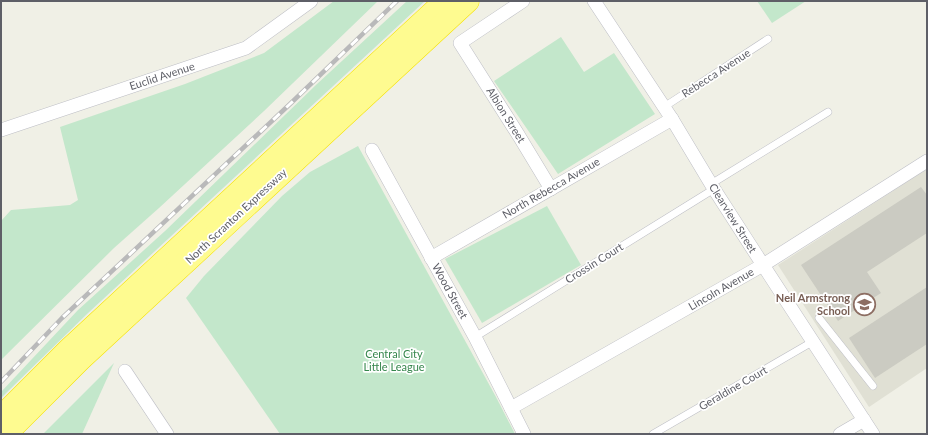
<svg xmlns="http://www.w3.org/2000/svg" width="928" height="435" viewBox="0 0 928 435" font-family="Lato,sans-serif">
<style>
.education{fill:#e0e0d4}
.green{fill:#c3e7cb}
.building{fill:#cbcbc2}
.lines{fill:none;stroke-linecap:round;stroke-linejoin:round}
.lane-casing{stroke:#bdbec5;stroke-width:8}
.street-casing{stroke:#bdbec5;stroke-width:14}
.highway-casing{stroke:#f6e200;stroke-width:23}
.lane{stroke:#fff;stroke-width:7}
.street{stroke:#fff;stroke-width:13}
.highway{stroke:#fefb90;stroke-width:22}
.rail-casing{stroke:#b9b9ba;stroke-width:4.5}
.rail{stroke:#fff;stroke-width:3;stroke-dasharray:9;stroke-linecap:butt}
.labels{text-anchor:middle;stroke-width:3.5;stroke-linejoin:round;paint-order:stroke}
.street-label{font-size:11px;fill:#5e5f67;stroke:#fff}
.education-label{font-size:11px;font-weight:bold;fill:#785e54;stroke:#fff;text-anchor:end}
.park-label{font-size:11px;fill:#35864c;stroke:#fff}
</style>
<rect width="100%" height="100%" fill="#f0f0e6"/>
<polygon class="education" points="927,169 927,368 869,407 778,265"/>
<g class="green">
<polygon points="334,1 378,1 264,111 159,208 114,248 1,360 1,221 11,210 70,205 78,200 60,127 185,84 264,53"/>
<polygon points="407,1 425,1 87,314 1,398 1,392 78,310 165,231 317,84"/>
<polygon points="757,1 806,1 772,23"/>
<polygon points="561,37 584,72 614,53 655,114 558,174 494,81"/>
<polygon points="358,146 496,397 515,434 280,434 186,298 204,276 282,196 310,172"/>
<polygon points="547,206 581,265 482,323 445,259"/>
<polygon points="114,363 82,434 43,434"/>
</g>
<g class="building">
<polygon points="921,187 927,195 927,233 867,272 881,293 838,321 801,265"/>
<polygon points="927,287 927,344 875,378 849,338"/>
</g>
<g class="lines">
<defs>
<g id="lane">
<polyline points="664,107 768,39"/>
<polyline points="711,184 828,112"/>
<polyline points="819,318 873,386"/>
<polyline points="475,337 714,189"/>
<polyline points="653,434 812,342"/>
</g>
<g id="street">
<polyline points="523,1 460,43 519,136 551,189"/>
<polyline points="594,1 672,119 714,189 763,265 873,434"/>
<polyline points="1,130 246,48 311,1"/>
<polyline points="372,150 475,337 524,434"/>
<polyline points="431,258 672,119"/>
<polyline points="125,371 167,434"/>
<polyline points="511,408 763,265 927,161"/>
<polyline points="840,434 864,420"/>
</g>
<g id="highway">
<polyline points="1,417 69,349 445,1"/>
<polyline points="6,434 80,360 468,1"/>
</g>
</defs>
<use href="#lane" class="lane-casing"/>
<use href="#street" class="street-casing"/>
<use href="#highway" class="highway-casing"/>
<use href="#lane" class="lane"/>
<use href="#street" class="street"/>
<use href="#highway" class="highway"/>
<defs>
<polyline id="rail" points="1,382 62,318 290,104 397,1"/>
</defs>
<use href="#rail" class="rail-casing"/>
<use href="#rail" class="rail"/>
</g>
<defs>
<symbol id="school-ring" viewBox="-11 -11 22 22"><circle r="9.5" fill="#fff" stroke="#8d6e63" stroke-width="1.5"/><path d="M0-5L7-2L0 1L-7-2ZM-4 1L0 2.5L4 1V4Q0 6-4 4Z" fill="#8d6e63"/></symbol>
</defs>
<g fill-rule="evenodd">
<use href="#school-ring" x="852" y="292" width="25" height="25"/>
</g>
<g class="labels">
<g class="street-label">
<text transform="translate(716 73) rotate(-33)" y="4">Rebecca Avenue</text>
<text transform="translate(162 76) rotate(-18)" y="4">Euclid Avenue</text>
<text transform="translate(506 115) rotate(58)" y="4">Albion Street</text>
<text transform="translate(551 188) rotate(-30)" y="4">North Rebecca Avenue</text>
<text transform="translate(236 216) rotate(-43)" y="4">North Scranton Expressway</text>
<text transform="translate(733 218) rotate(58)" y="4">Clearview Street</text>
<text transform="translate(594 263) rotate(-32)" y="4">Crossin Court</text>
<text transform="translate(721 289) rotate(-30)" y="4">Lincoln Avenue</text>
<text transform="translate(450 291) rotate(61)" y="4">Wood Street</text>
<text transform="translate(733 388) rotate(-30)" y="4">Geraldine Court</text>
</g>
<g class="education-label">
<text x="850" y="302">Neil Armstrong<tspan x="850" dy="13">School</tspan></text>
</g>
<g class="park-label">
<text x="394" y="358">Central City<tspan x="394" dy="13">Little League</tspan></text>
</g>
</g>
<rect width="928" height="435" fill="none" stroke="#5e5f67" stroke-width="4"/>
</svg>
